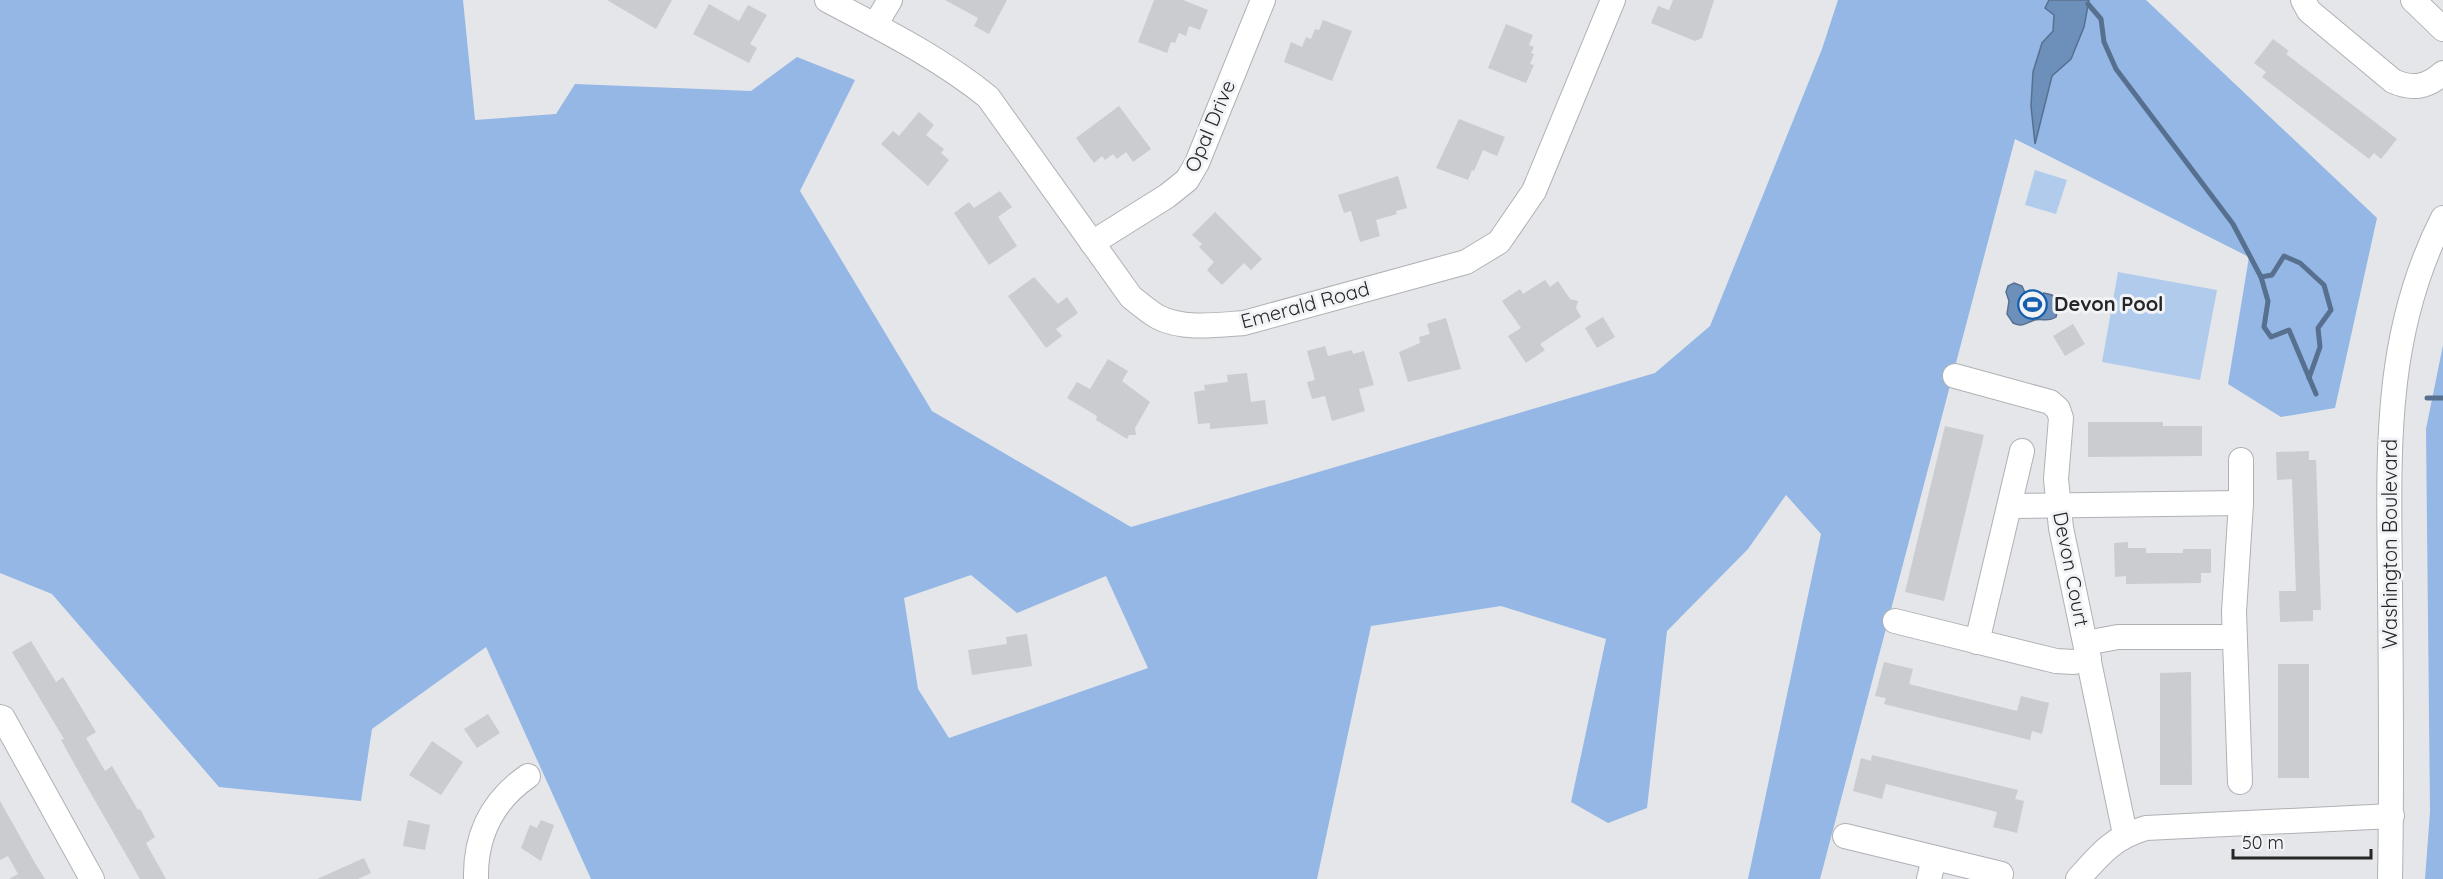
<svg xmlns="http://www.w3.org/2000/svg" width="2443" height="879" viewBox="0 0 2443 879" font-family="Quicksand,sans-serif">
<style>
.green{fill:#b1cbed}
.forest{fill:#94b7e5;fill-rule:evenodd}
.water{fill:#6d90bb;stroke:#58708f;stroke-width:1.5}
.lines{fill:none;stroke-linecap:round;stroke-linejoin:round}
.stream{stroke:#58708f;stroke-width:5}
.building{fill:#cacccf}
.minor-casing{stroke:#afb1b4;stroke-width:26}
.minor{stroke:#fff;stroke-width:24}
.labels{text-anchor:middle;stroke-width:6;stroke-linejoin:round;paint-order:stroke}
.street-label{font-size:20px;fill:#262627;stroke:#f1f3f6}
.poi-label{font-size:20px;font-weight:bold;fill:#262627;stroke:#f1f3f6;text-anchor:start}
</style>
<rect width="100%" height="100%" fill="#e4e6e9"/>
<g class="green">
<polygon points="2035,170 2067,180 2056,214 2025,205"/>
<polygon points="2118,272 2217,290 2200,380 2102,362"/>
</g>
<g class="forest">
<path d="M0 0H463L475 120 556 114 575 84 751 91 797 57 855 80 800 191 932 411 1131 527 1655 373 1710 326 1822 49 1838 0H2146L2377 218 2335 408 2281 417 2228 384 2249 257 2015 139 1820 879H1748L1821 534 1786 495 1748 549 1667 631 1647 808 1608 823 1571 802 1606 639 1501 606 1371 626 1317 879H591L486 647 372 729 361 801 219 787 52 594 0 573ZM971 575 1017 613 1106 576 1148 668 949 738 918 689 904 598Z"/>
<polygon points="2443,345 2443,879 2425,879 2430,812 2426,429"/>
</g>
<g class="water">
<polygon points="2049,0 2089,0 2084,27 2071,59 2052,76 2035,144 2031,106 2033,72 2042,43 2053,31 2054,15 2045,8"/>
<path d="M2014 283 2022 286 2026 295 2033 299 2044 293 2052 295 2059 303 2056 317C2047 323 2041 317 2032 321 2024 324 2022 327 2013 323L2007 314 2009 301 2006 292 2008 286Z"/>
</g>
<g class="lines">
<g class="stream">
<polyline points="2088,4 2101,19 2104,42 2116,69 2233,224 2261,277 2268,301 2264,327 2271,337 2289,330 2316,394"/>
<polyline points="2261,277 2272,275 2284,256 2300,263 2324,285 2331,310 2318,328 2320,347 2309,378"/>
<polyline points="2427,398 2443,398"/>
</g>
</g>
<g class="building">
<polygon points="607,0 672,0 656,29"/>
<polygon points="945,0 1007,0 989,34 974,26 978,18"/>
<polygon points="1154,0 1183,0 1208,10 1200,30 1189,26 1186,36 1179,33 1175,43 1171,42 1167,53 1138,42"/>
<polygon points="1673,0 1714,0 1702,38 1695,41 1651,23 1658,6 1669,10"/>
<polygon points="709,4 739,21 748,5 767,15 750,44 757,48 749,63 693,34"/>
<polygon points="1323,20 1352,31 1332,81 1284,62 1291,42 1302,47 1306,37 1311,39 1315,29 1319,30"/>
<polygon points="1506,24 1533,35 1529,45 1534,47 1531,53 1534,54 1530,64 1534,65 1526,83 1488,68"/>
<polygon points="2273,39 2289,51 2286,54 2397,139 2381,159 2374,153 2369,159 2262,77 2266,72 2254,63"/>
<polygon points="1119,106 1151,149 1133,162 1126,152 1117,159 1113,154 1105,160 1102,156 1094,163 1076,138"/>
<polygon points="919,112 934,125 926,135 944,149 941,153 949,160 928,186 881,144 893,131 899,136"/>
<polygon points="1459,119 1505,137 1497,156 1483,150 1474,171 1472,170 1468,180 1436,168"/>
<polygon points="1398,176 1407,208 1396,211 1397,214 1376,220 1380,236 1360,242 1351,211 1344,213 1338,195"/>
<polygon points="1000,191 1012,207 998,217 1017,246 989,265 954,213 969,202 974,208"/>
<polygon points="1215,212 1262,259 1251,270 1244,263 1222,285 1207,270 1214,262 1199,247 1202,244 1192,235"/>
<polygon points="1034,277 1058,304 1067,297 1078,313 1056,329 1062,336 1046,348 1008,296"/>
<polygon points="1545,280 1550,287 1558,281 1570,299 1578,301 1576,308 1581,317 1540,344 1545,350 1526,363 1508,336 1521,328 1502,301 1520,289 1523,294"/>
<polygon points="1603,317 1615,337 1597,348 1585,328"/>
<polygon points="1446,318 1461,369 1408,382 1399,352 1420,343 1419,337 1430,334 1427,324"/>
<polygon points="2073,324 2085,344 2065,356 2053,336"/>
<polygon points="1325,346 1328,356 1352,350 1353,354 1364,351 1374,385 1359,389 1365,411 1332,421 1325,396 1312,399 1307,382 1315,380 1307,351"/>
<polygon points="1108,359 1128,371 1122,381 1150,402 1135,428 1136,435 1129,435 1127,439 1096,420 1097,416 1067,398 1077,382 1090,389"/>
<polygon points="1247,373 1251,402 1265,400 1268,424 1210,429 1210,423 1198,424 1194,392 1205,390 1204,385 1228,382 1227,375"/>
<polygon points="2088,422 2163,422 2163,426 2202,426 2202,456 2088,457"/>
<polygon points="1945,426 1984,435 1944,601 1905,592"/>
<polygon points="2309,451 2309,460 2316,460 2321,610 2313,610 2313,621 2280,622 2279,591 2296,591 2292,479 2277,480 2276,452"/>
<polygon points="2128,542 2128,548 2146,548 2146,553 2183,553 2183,549 2211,549 2211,573 2201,573 2201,583 2126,584 2126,576 2115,577 2114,543"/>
<polygon points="1027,634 1032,666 972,675 968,650 1007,644 1006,637"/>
<polygon points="31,641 56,682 63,677 96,732 86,738 105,771 112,766 138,810 140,809 155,837 146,843 166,879 140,879 86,785 61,740 64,739 12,652"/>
<polygon points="1884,662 1913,669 1909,684 2017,711 2021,696 2049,703 2042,734 2032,731 2030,740 1884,704 1886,698 1875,696"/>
<rect x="2278" y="664" width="31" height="114"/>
<polygon points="2191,672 2192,785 2160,785 2160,673"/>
<polygon points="488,714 500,733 477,748 464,729"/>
<polygon points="432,741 463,762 441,795 409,775"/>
<polygon points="1872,755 2018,790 2015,799 2024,801 2017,833 1993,827 1997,812 1886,784 1882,799 1853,791 1861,758 1871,761"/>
<polygon points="0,801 35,863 45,879 9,879 18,874 8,856 0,860"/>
<polygon points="408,820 430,825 425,850 403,846"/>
<polygon points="541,820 554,825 541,861 521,848 530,825 537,828"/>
<polygon points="364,858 371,873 358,879 317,879"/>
</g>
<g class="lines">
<defs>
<g id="minor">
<path d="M827 0C882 29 940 58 988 97L1131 297C1140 304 1149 312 1158 317 1183 330 1217 325 1244 323L1466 262 1499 242 1534 191 1613 0"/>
<path d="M2303 0 2309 11 2393 81C2413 90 2427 87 2443 73"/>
<polyline points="2413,0 2443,29"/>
<polyline points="875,25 890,0"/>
<polyline points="1092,243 1167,196 1187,180 1197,163 1263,0"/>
<polyline points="1955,376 2050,402 2058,409 2061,418 2056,479 2061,528 2125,834"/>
<polyline points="2010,506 2241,503"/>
<polyline points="1895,621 2056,661 2074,662 2089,658"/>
<polyline points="1977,642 2022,451"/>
<polyline points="2086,643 2118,637 2234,637"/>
<polyline points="0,717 3,718 92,879"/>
<polyline points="2240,782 2234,612 2241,503 2241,460"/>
<polyline points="1845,836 2001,874"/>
<path d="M476 879C475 835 492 801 528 776"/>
<polyline points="1929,879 1934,858"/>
<path d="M2078 879C2100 854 2114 837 2146 828L2392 816"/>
<path d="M2390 879C2392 782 2391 685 2390 587 2389 458 2382 337 2443 218"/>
</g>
</defs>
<use href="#minor" class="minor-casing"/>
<use href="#minor" class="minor"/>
</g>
<defs>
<symbol id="stadium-ring" viewBox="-11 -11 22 22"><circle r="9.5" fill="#f1f3f6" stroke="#145ead" stroke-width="1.5"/><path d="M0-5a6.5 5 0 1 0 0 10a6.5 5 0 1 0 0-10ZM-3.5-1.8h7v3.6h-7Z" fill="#145ead"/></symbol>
</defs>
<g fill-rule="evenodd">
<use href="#stadium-ring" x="2016" y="288" width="33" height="33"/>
</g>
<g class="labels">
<g class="street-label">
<text transform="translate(1210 126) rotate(-67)" y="7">Opal Drive</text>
<text transform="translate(1305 305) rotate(-15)" y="7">Emerald Road</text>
<text transform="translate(2390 544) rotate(-90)" y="7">Washington Boulevard</text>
<text transform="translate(2071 569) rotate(79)" y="7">Devon Court</text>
</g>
<g class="poi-label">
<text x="2054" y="311">Devon Pool</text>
</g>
</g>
<path d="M2233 849v9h138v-9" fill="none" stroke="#262627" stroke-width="3"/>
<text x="2242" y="849" font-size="18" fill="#262627" stroke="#f1f3f6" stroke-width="4.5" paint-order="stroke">50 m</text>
</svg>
